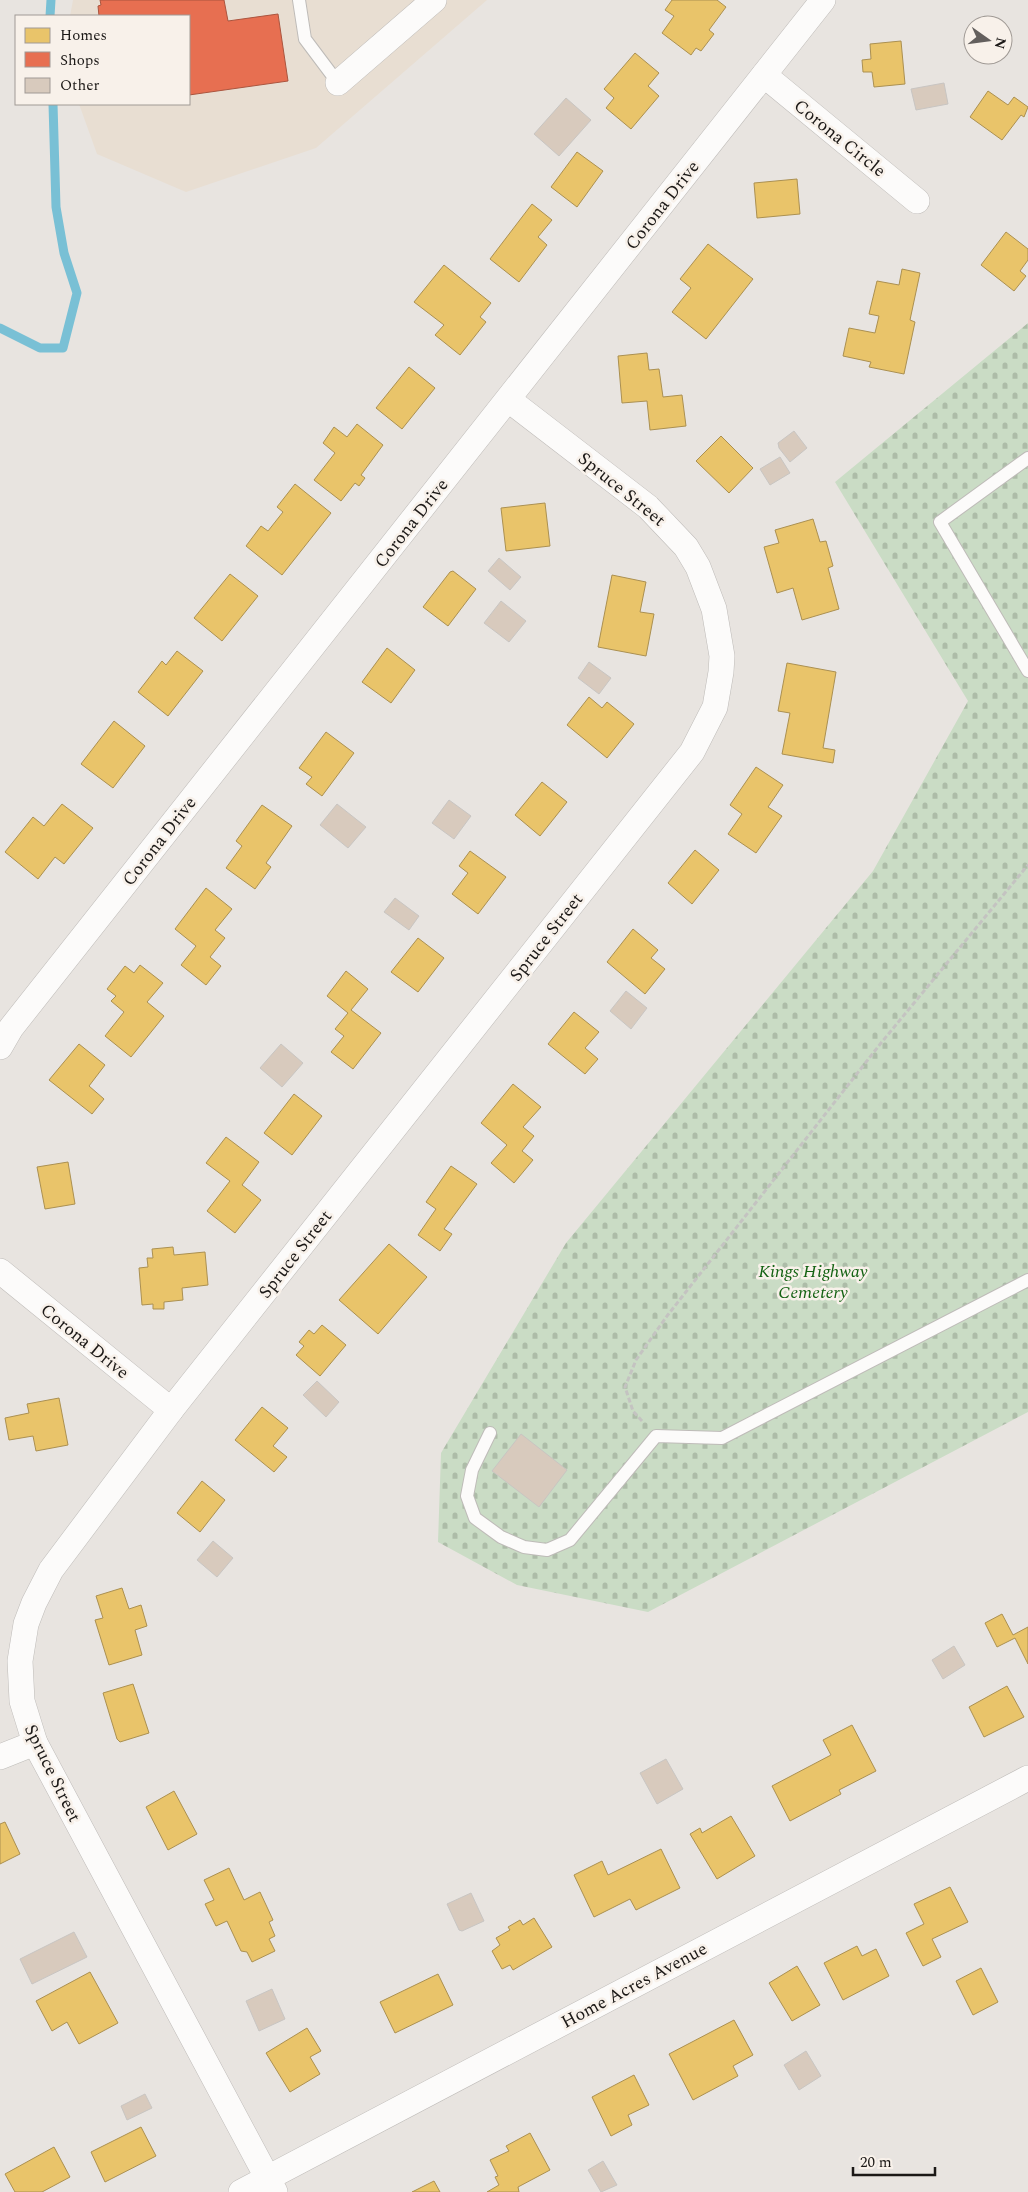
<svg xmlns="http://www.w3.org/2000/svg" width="1028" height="2192" viewBox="0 0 1028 2192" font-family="Spectral,serif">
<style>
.commercial{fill:#e8ded2}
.cemetery{fill:url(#cemetery-stones)}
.homes{fill:#e9c46a;stroke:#ab9051}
.shops{fill:#e76f51;stroke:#aa553f}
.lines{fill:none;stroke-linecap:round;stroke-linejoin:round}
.stream{stroke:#79c0d5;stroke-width:9}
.building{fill:#d8cabd;stroke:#c8c5c2}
.lane-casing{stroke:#bebbb8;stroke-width:14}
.street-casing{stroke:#bebbb8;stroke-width:26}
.path{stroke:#c4c3c1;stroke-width:3;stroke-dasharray:5 2.5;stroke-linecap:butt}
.lane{stroke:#fcfbfa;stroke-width:12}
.street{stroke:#fcfbfa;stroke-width:25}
.labels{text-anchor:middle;stroke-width:5;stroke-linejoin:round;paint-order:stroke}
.street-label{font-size:18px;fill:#1b1816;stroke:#f8f1ea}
.park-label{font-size:18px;font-style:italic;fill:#136212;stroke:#f8f1ea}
</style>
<defs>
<pattern id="cemetery-stones" width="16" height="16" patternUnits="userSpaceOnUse" patternTransform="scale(1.25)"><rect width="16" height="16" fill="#cadcc5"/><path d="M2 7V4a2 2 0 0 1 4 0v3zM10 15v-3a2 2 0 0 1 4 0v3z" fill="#adbca8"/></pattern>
</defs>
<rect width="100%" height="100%" fill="#e8e4e0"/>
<polygon class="commercial" points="73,0 487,0 316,148 186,192 97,154 79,104 189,104 189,16 70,16"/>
<polygon class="cemetery" points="1028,323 1028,1412 648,1612 517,1585 438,1542 441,1453 566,1243 873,871 968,701 835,482"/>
<g class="homes">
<polygon points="672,0 717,0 726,7 709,30 714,34 701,51 696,48 691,55 662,33 674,16 665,10"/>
<polygon points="901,41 905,84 874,87 872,72 863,72 862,60 871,59 870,44"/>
<polygon points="635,53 659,73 648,86 659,96 631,129 606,108 614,98 604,89"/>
<polygon points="988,91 1008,105 1014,97 1028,107 1024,117 1021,115 1002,140 970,117"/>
<polygon points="577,152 603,171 577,207 551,187"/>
<polygon points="797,179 800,214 757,218 754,183"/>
<polygon points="532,204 552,220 538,237 547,245 519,282 490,259"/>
<polygon points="1006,232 1028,249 1028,260 1020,271 1026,276 1014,291 981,265"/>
<polygon points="708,244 753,279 706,339 672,312 691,288 680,279"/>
<polygon points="444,265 491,303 480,317 486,322 460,355 435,335 444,325 414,302"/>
<polygon points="902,269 920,273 910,320 915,322 904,374 869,367 871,362 843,356 849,328 875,333 879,316 869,314 877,281 899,285"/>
<polygon points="647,353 649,370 659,369 663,397 682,395 686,426 650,430 647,401 622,403 618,356"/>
<polygon points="409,367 435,388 402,429 376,408"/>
<polygon points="357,424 383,445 361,475 365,478 359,486 355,483 341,501 314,480 335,453 323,443 334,427 347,437"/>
<polygon points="721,436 753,468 729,493 696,461"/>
<polygon points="295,484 331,513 282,575 246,546 261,526 268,531 283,512 277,507"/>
<polygon points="545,503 550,546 506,551 501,508"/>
<polygon points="813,519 820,542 826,541 833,566 828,568 839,609 802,620 793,588 777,593 764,547 779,543 775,530"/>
<polygon points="453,571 476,589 448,626 423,607 450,572"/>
<polygon points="230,574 258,596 222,641 194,618"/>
<polygon points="612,575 646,582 640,612 654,614 646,656 598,647"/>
<polygon points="387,648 415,670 391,703 362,682"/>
<polygon points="177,651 203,671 168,716 138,692 162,661 166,665"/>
<polygon points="787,663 836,672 823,748 835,750 833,763 782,754 790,713 778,711"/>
<polygon points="589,697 602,708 607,702 634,724 607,758 567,725"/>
<polygon points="114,721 145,746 113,788 81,764"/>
<polygon points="326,732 354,753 322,796 306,784 312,777 299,768"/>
<polygon points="756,767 783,785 768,807 782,816 756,853 728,834 742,814 730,805"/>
<polygon points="542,782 567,802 540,836 515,815"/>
<polygon points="62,804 93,828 64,864 55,857 38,879 5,852 33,817 44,826"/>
<polygon points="262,805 292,826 266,863 271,867 255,889 226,868 242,846 236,841"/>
<polygon points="695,850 719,870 692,904 668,883"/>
<polygon points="470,851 506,877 478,914 452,894 468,873 459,866"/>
<polygon points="206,888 232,909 215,930 225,938 210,957 221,966 206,985 181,965 196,946 175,929"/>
<polygon points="633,929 658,950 651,958 665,969 645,994 607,962"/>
<polygon points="418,938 444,958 418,992 391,972"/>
<polygon points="140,965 163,983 147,1002 164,1016 131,1057 105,1036 124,1012 111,1001 116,996 107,989 125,966 134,973"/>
<polygon points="346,971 368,989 351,1010 381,1033 353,1069 331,1052 344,1036 335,1029 348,1013 327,996"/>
<polygon points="574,1012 599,1032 585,1048 598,1059 585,1074 548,1044"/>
<polygon points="79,1044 105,1065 89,1086 104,1099 92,1114 49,1080"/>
<polygon points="513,1084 541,1107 523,1127 534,1136 522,1151 533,1160 514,1183 491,1163 507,1145 481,1123"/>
<polygon points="294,1094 322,1116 292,1155 264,1133"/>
<polygon points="226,1137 259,1162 242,1185 261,1200 235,1233 207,1211 230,1181 206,1163"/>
<polygon points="68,1162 75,1204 45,1209 37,1167"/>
<polygon points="451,1166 477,1184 444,1229 452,1234 440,1251 418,1235 436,1209 426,1202"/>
<polygon points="389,1244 427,1277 378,1334 339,1300"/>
<polygon points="173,1247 174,1255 205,1252 208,1285 182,1288 183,1300 164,1302 164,1309 153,1309 153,1304 142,1305 139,1268 148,1267 147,1258 153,1258 152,1249"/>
<polygon points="322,1325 346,1345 320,1376 296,1355 304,1346 299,1342 309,1330 314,1334"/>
<polygon points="59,1398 68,1445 36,1451 33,1436 9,1440 5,1418 29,1413 27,1404"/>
<polygon points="262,1407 288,1428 273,1446 287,1457 274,1472 235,1440"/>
<polygon points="202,1481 225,1500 200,1532 177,1513"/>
<polygon points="122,1588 129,1609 141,1605 147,1626 135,1630 142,1655 109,1665 95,1620 103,1618 96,1596"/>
<polygon points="1002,1614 1013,1635 1028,1627 1028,1664 1015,1638 997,1647 985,1623"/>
<polygon points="133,1684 149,1733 120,1742 117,1739 103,1693"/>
<polygon points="1007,1686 1024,1717 984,1737 969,1707"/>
<polygon points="852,1725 876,1771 839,1790 841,1794 790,1821 772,1786 831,1755 823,1740"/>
<polygon points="174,1791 197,1834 168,1850 146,1807"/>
<polygon points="731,1816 755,1856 717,1879 690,1834 700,1828 702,1833"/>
<polygon points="5,1822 20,1854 0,1864 0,1824"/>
<polygon points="661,1849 680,1888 636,1910 630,1899 594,1917 574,1875 602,1861 608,1875"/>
<polygon points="229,1868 244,1900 260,1892 273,1920 269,1922 275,1936 269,1939 275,1951 252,1962 247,1952 241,1951 227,1921 216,1926 205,1904 214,1900 204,1880"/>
<polygon points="950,1887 968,1922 932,1939 941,1957 923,1966 906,1933 924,1924 914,1904"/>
<polygon points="534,1918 552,1947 513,1970 510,1965 502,1969 492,1951 500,1945 496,1938 510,1930 508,1927 520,1920 523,1925"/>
<polygon points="857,1946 862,1956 876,1949 889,1976 843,2000 824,1963"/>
<polygon points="797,1966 820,2005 792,2021 769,1983"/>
<polygon points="981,1968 998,2002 973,2015 956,1981"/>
<polygon points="90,1972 118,2023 79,2044 67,2022 52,2031 36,2001"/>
<polygon points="438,1974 453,2005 395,2033 380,2002"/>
<polygon points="734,2020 753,2055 733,2066 738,2076 693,2100 669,2054"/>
<polygon points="307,2028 321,2051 310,2057 320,2074 290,2092 266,2053"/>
<polygon points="634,2075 649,2105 628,2115 632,2125 611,2136 592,2097"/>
<polygon points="141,2127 156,2156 105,2182 91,2152"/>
<polygon points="530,2133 550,2170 518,2187 519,2192 487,2192 499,2185 495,2177 498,2176 490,2160 509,2151 506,2146"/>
<polygon points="54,2147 70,2177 42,2192 15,2192 5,2174"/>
<polygon points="434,2181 440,2192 412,2192"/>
</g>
<polygon class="shops" points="100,0 224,0 228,21 278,14 288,81 189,95 189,16 99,16 98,6 101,5"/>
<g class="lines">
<g class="stream">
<polyline points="50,16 51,0"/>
<polyline points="0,328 40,348 63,348 77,293 64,253 56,207 53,104"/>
</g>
</g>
<g class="building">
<polygon points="944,83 948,104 916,110 911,89"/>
<polygon points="566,98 591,120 559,156 534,134"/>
<polygon points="794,431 807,448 790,462 779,448 778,443"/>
<polygon points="780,457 790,473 770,485 760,469"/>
<polygon points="499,558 521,577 510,590 488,571"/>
<polygon points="501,601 526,621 509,642 484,623"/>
<polygon points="589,662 611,678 599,694 578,678"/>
<polygon points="449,800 471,816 454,839 432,823"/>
<polygon points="337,804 366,827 348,848 320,825"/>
<polygon points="395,898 419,916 409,930 384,912"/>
<polygon points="626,991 647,1008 631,1029 610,1011"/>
<polygon points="281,1044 303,1063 282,1087 260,1068"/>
<polygon points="317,1381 339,1402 326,1417 303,1395"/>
<polygon points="521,1434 567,1470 539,1507 492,1471"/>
<polygon points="213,1541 233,1558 217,1577 197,1560"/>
<polygon points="954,1646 965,1665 943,1679 932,1660"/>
<polygon points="666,1759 683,1789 657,1804 640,1773"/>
<polygon points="471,1893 484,1921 462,1931 459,1930 447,1904"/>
<polygon points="74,1932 87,1957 32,1984 20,1959"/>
<polygon points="272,1989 285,2019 259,2031 246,2001"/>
<polygon points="806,2051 821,2076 799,2090 784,2065"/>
<polygon points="145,2094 152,2108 127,2120 121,2106"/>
<polygon points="603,2161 617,2185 601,2192 588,2170"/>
</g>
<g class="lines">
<defs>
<g id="lane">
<polyline points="299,0 305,39 338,83"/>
<polyline points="1028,458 940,522 1028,671"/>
<polyline points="490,1433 472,1470 467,1496 475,1518 501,1537 524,1547 547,1550 570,1540 656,1436 722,1438 1028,1280"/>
</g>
<g id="street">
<polyline points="764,75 917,201"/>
<polyline points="338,83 434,0"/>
<polyline points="0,1047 11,1028 823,0"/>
<polyline points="0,1271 171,1410"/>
<polyline points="0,1757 35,1743"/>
<polyline points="241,2192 1028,1778"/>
<polyline points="275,2192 35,1743 22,1701 20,1661 26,1624 34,1603 51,1570 171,1410 692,752 715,707 721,672 722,656 714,609 698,567 686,547 648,507 509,400"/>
</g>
</defs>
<use href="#lane" class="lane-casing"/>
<use href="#street" class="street-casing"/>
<polyline class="path" points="642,1421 633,1411 625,1387 636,1360 667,1316 881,1043 1028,865"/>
<use href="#lane" class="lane"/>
<use href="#street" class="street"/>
</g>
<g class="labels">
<g class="street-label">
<text transform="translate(840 138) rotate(39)" y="6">Corona Circle</text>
<text transform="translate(662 205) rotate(-52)" y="6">Corona Drive</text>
<text transform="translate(622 489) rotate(39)" y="6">Spruce Street</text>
<text transform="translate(411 523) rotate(-52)" y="6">Corona Drive</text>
<text transform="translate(159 841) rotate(-52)" y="6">Corona Drive</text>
<text transform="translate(546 937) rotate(-52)" y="6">Spruce Street</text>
<text transform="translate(295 1254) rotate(-52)" y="6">Spruce Street</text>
<text transform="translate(85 1341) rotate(39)" y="6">Corona Drive</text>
<text transform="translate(53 1773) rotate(64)" y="6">Spruce Street</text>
<text transform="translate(634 1985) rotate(-28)" y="6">Home Acres Avenue</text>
</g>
<g class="park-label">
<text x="813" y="1277">Kings Highway<tspan x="813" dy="21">Cemetery</tspan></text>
</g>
</g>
<rect x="15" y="15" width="175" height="90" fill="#f8f1ea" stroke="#a09a95"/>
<rect x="25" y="28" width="25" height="15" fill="#e9c46a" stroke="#a09a95"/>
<text x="60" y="40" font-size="15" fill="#1b1816">Homes</text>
<rect x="25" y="52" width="25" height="15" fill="#e76f51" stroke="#a09a95"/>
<text x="60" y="65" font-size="15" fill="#1b1816">Shops</text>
<rect x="25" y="78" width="25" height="15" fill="#d8cabd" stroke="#a09a95"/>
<text x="60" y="90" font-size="15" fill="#1b1816">Other</text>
<g transform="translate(988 40) rotate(104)"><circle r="24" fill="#f8f1ea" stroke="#a09a95"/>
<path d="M0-4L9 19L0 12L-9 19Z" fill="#635f5d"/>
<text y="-8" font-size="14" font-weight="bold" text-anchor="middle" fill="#1b1816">N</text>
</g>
<path d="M853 2167v8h82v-8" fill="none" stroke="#1b1816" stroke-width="2.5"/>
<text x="860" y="2167" font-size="15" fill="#1b1816" stroke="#f8f1ea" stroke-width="4" paint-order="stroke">20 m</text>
</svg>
